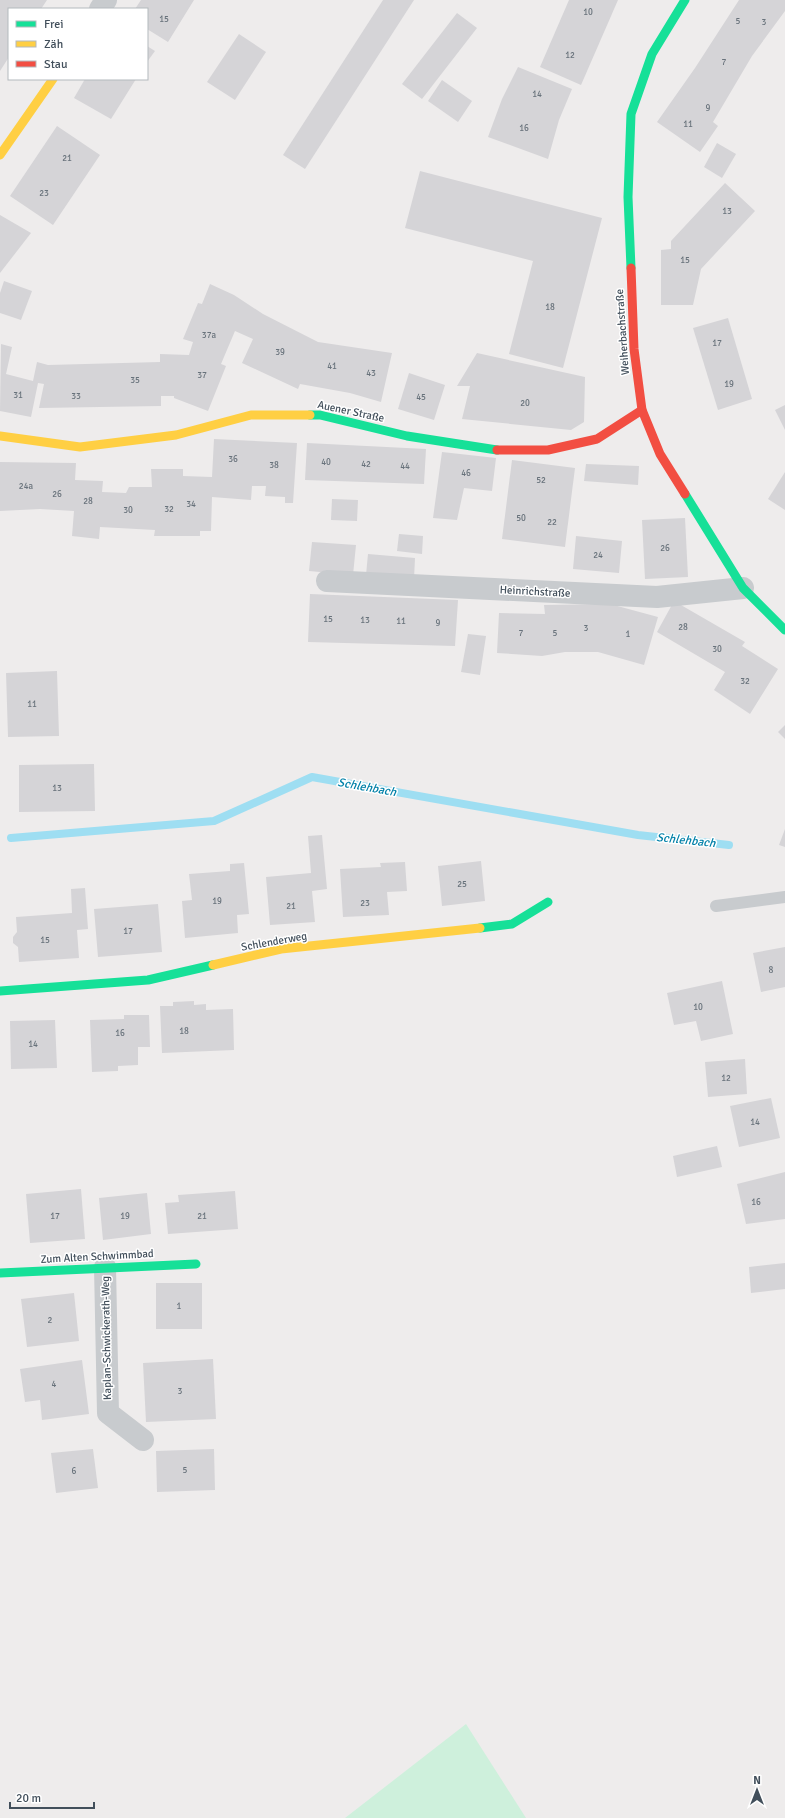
<svg xmlns="http://www.w3.org/2000/svg" width="785" height="1818" viewBox="0 0 785 1818" font-family="Signika,sans-serif">
<style>
.green{fill:#cef0dc}
.lines{fill:none;stroke-linecap:round;stroke-linejoin:round}
.stream{stroke:#9edef2;stroke-width:8}
.building{fill:#d5d4d7}
.lane{stroke:#c8cbce;stroke-width:12}
.street{stroke:#c8cbce;stroke-width:22}
.fast{stroke:#16e098;stroke-width:9}
.slow{stroke:#ffcf43;stroke-width:9}
.jam{stroke:#f24e42;stroke-width:9}
.labels{text-anchor:middle;stroke-width:3;stroke-linejoin:round;paint-order:stroke}
.number-label{font-size:9px;fill:#68727b}
.street-label{font-size:11px;fill:#424f5b;stroke:#fff}
.water-label{font-size:12px;font-style:italic;fill:#0180a8;stroke:#fff}
</style>
<rect width="100%" height="100%" fill="#eeecec"/>
<polygon class="green" points="466,1724 526,1818 345,1818"/>
<g class="lines">
<polyline class="stream" points="11,838 214,821 312,777 638,835 729,845"/>
</g>
<g class="building">
<polygon points="0,0 47,0 41,9 9,9 9,57 0,71"/>
<polygon points="141,0 194,0 168,42 147,29 147,9 135,9"/>
<polygon points="383,0 414,0 305,169 283,155"/>
<polygon points="569,0 618,0 581,85 540,67"/>
<polygon points="739,0 785,0 785,11 752,56 713,122 718,126 700,152 657,122 695,68"/>
<polygon points="457,13 477,28 422,99 402,84"/>
<polygon points="239,34 266,52 235,100 207,82"/>
<polygon points="147,46 155,51 147,62"/>
<polygon points="518,67 572,89 559,120 548,159 488,137 502,99"/>
<polygon points="85,79 136,79 111,119 74,98"/>
<polygon points="442,80 472,101 458,122 428,101"/>
<polygon points="57,126 100,155 53,225 10,196"/>
<polygon points="717,143 736,154 722,178 704,167"/>
<polygon points="420,171 602,218 563,368 509,354 533,261 405,228"/>
<polygon points="725,183 755,211 701,269 693,305 661,305 661,250 671,249 671,241"/>
<polygon points="0,215 31,233 0,273"/>
<polygon points="4,281 32,291 21,320 0,313 0,293"/>
<polygon points="210,284 234,295 263,314 318,342 392,353 381,402 350,393 300,384 298,389 242,363 253,339 235,331 221,364 226,366 208,411 174,398 174,396 161,396 161,406 39,408 44,384 38,383 31,417 0,411 1,344 12,347 6,374 33,381 37,362 48,365 160,362 160,354 189,355 193,342 183,339 198,303 202,304"/>
<polygon points="728,318 752,399 718,410 693,328"/>
<polygon points="477,353 585,377 584,422 571,430 462,419 470,386 457,386"/>
<polygon points="409,373 445,385 434,420 398,409"/>
<polygon points="785,405 785,430 775,410"/>
<polygon points="214,439 297,443 293,503 285,503 285,497 265,496 266,486 252,486 251,500 212,497 211,531 200,531 200,536 154,536 155,530 100,527 99,539 72,536 74,511 40,509 0,511 0,462 76,463 75,480 103,481 102,492 126,493 129,487 152,487 151,469 183,469 183,476 212,477"/>
<polygon points="307,443 426,449 424,484 305,480"/>
<polygon points="442,452 496,458 492,491 464,488 457,520 433,518"/>
<polygon points="512,460 575,468 565,547 502,539"/>
<polygon points="586,464 639,466 638,485 584,481"/>
<polygon points="785,472 785,510 768,499"/>
<polygon points="332,499 358,500 357,521 331,520"/>
<polygon points="685,518 688,577 645,579 642,520"/>
<polygon points="399,534 423,536 422,554 397,551"/>
<polygon points="576,536 622,541 619,573 573,569"/>
<polygon points="312,542 356,545 353,575 309,571"/>
<polygon points="368,554 415,558 414,579 366,575"/>
<polygon points="310,594 458,600 455,646 308,642"/>
<polygon points="674,601 745,642 742,646 778,669 750,714 714,690 725,672 657,632"/>
<polygon points="610,604 658,617 644,665 598,652 565,652 542,656 497,653 499,613 545,614 544,605"/>
<polygon points="468,634 486,636 480,675 461,672"/>
<polygon points="57,671 59,736 8,737 6,673"/>
<polygon points="785,725 785,739 778,732"/>
<polygon points="94,764 95,811 19,812 19,765"/>
<polygon points="785,829 785,847 779,845"/>
<polygon points="322,835 327,889 312,891 315,922 270,925 266,877 311,873 308,836"/>
<polygon points="481,861 485,901 442,906 438,866"/>
<polygon points="405,862 407,891 387,892 389,915 343,917 340,869 381,867 380,863"/>
<polygon points="244,863 249,914 237,915 238,933 185,938 182,901 192,900 189,874 230,871 230,864"/>
<polygon points="85,888 88,929 77,930 79,958 19,962 18,947 13,943 13,937 17,932 16,917 72,913 71,889"/>
<polygon points="158,904 162,952 98,957 94,909"/>
<polygon points="785,947 785,987 761,992 753,953"/>
<polygon points="722,981 733,1034 701,1041 696,1021 674,1025 667,993"/>
<polygon points="194,1001 194,1005 206,1004 206,1010 233,1009 234,1050 162,1053 160,1006 173,1006 173,1002"/>
<polygon points="124,1015 149,1015 150,1047 138,1047 138,1065 118,1066 118,1071 92,1072 90,1020 124,1019"/>
<polygon points="55,1020 57,1068 11,1069 10,1021"/>
<polygon points="745,1059 747,1094 708,1097 705,1062"/>
<polygon points="771,1098 780,1138 739,1147 730,1106"/>
<polygon points="717,1146 722,1167 677,1177 673,1156"/>
<polygon points="785,1172 785,1219 746,1224 737,1184"/>
<polygon points="81,1189 85,1239 30,1243 26,1194"/>
<polygon points="235,1191 238,1229 168,1234 165,1203 179,1202 178,1195"/>
<polygon points="147,1193 151,1234 103,1240 99,1198"/>
<polygon points="785,1263 785,1289 751,1293 749,1267"/>
<rect x="156" y="1283" width="46" height="46"/>
<polygon points="74,1293 79,1341 27,1347 21,1299"/>
<polygon points="213,1359 216,1419 146,1422 143,1363"/>
<polygon points="82,1360 89,1414 42,1420 40,1400 25,1402 20,1369"/>
<polygon points="93,1449 98,1488 56,1493 51,1453"/>
<polygon points="214,1449 215,1490 157,1492 156,1451"/>
</g>
<g class="lines">
<polyline class="lane" points="716,906 785,897"/>
<g class="street">
<polyline points="100,9 106,0"/>
<polyline points="327,581 657,597 743,588"/>
<polyline points="105,1267 108,1413 143,1440"/>
</g>
<g class="fast">
<polyline points="631,268 628,197 631,114 652,54 685,0"/>
<polyline points="310,415 320,415 407,436 497,450"/>
<polyline points="685,494 743,588 785,630"/>
<polyline points="480,928 512,924 548,902"/>
<polyline points="0,991 148,980 213,965"/>
<polyline points="0,1273 196,1264"/>
</g>
<g class="slow">
<polyline points="0,155 53,79"/>
<polyline points="0,436 80,447 176,435 251,415 310,415"/>
<polyline points="213,965 281,949 480,928"/>
</g>
<g class="jam">
<polyline points="631,268 634,349 642,410 660,454 685,494"/>
<polyline points="497,450 548,450 597,439 642,410"/>
</g>
</g>
<g class="labels">
<g class="number-label">
<text x="588" y="15">10</text>
<text x="164" y="22">15</text>
<text x="738" y="24">5</text>
<text x="764" y="25">3</text>
<text x="570" y="58">12</text>
<text x="724" y="65">7</text>
<text x="537" y="97">14</text>
<text x="708" y="111">9</text>
<text x="688" y="127">11</text>
<text x="524" y="131">16</text>
<text x="67" y="161">21</text>
<text x="44" y="196">23</text>
<text x="727" y="214">13</text>
<text x="685" y="263">15</text>
<text x="550" y="310">18</text>
<text x="209" y="338">37a</text>
<text x="717" y="346">17</text>
<text x="280" y="355">39</text>
<text x="332" y="369">41</text>
<text x="371" y="376">43</text>
<text x="202" y="378">37</text>
<text x="135" y="383">35</text>
<text x="729" y="387">19</text>
<text x="18" y="398">31</text>
<text x="76" y="399">33</text>
<text x="421" y="400">45</text>
<text x="525" y="406">20</text>
<text x="233" y="462">36</text>
<text x="326" y="465">40</text>
<text x="366" y="467">42</text>
<text x="274" y="468">38</text>
<text x="405" y="469">44</text>
<text x="466" y="476">46</text>
<text x="541" y="483">52</text>
<text x="26" y="489">24a</text>
<text x="57" y="497">26</text>
<text x="88" y="504">28</text>
<text x="191" y="507">34</text>
<text x="169" y="512">32</text>
<text x="128" y="513">30</text>
<text x="521" y="521">50</text>
<text x="552" y="525">22</text>
<text x="665" y="551">26</text>
<text x="598" y="558">24</text>
<text x="328" y="622">15</text>
<text x="365" y="623">13</text>
<text x="401" y="624">11</text>
<text x="438" y="626">9</text>
<text x="683" y="630">28</text>
<text x="586" y="631">3</text>
<text x="521" y="636">7</text>
<text x="555" y="636">5</text>
<text x="628" y="637">1</text>
<text x="717" y="652">30</text>
<text x="745" y="684">32</text>
<text x="32" y="707">11</text>
<text x="57" y="791">13</text>
<text x="462" y="887">25</text>
<text x="217" y="904">19</text>
<text x="365" y="906">23</text>
<text x="291" y="909">21</text>
<text x="128" y="934">17</text>
<text x="45" y="943">15</text>
<text x="771" y="973">8</text>
<text x="698" y="1010">10</text>
<text x="184" y="1034">18</text>
<text x="120" y="1036">16</text>
<text x="33" y="1047">14</text>
<text x="726" y="1081">12</text>
<text x="755" y="1125">14</text>
<text x="756" y="1205">16</text>
<text x="55" y="1219">17</text>
<text x="125" y="1219">19</text>
<text x="202" y="1219">21</text>
<text x="179" y="1309">1</text>
<text x="50" y="1323">2</text>
<text x="54" y="1387">4</text>
<text x="180" y="1394">3</text>
<text x="185" y="1473">5</text>
<text x="74" y="1474">6</text>
</g>
<g class="street-label">
<text transform="translate(622 332) rotate(-94)" y="4">Weiherbachstraße</text>
<text transform="translate(351 411) rotate(12)" y="4">Auener Straße</text>
<text transform="translate(535 591) rotate(3)" y="4">Heinrichstraße</text>
<text transform="translate(274 941) rotate(-10)" y="4">Schlenderweg</text>
<text transform="translate(97 1256) rotate(-3)" y="4">Zum Alten Schwimmbad</text>
<text transform="translate(106 1338) rotate(-91)" y="4">Kaplan-Schwickerath-Weg</text>
</g>
<g class="water-label">
<text transform="translate(367 787) rotate(10)" y="4">Schlehbach</text>
<text transform="translate(686 840) rotate(6)" y="4">Schlehbach</text>
</g>
</g>
<rect x="8" y="8" width="140" height="72" fill="#ffffff" stroke="#b3b9bd"/>
<rect x="16" y="21" width="20" height="6" fill="#16e098" stroke="#b3b9bd"/>
<text x="44" y="28" font-size="12" fill="#424f5b">Frei</text>
<rect x="16" y="41" width="20" height="6" fill="#ffcf43" stroke="#b3b9bd"/>
<text x="44" y="48" font-size="12" fill="#424f5b">Zäh</text>
<rect x="16" y="61" width="20" height="6" fill="#f24e42" stroke="#b3b9bd"/>
<text x="44" y="68" font-size="12" fill="#424f5b">Stau</text>
<g transform="translate(757 1790)" stroke="#ffffff" stroke-width="3" paint-order="stroke">
<path d="M0-3L7 15L0 10L-7 15Z" fill="#424f5b"/>
<text y="-6" font-size="11" font-weight="bold" text-anchor="middle" fill="#424f5b">N</text>
</g>
<path d="M10 1802v6h84v-6" fill="none" stroke="#424f5b" stroke-width="2"/>
<text x="16" y="1802" font-size="12" fill="#424f5b" stroke="#ffffff" stroke-width="3" paint-order="stroke">20 m</text>
</svg>
